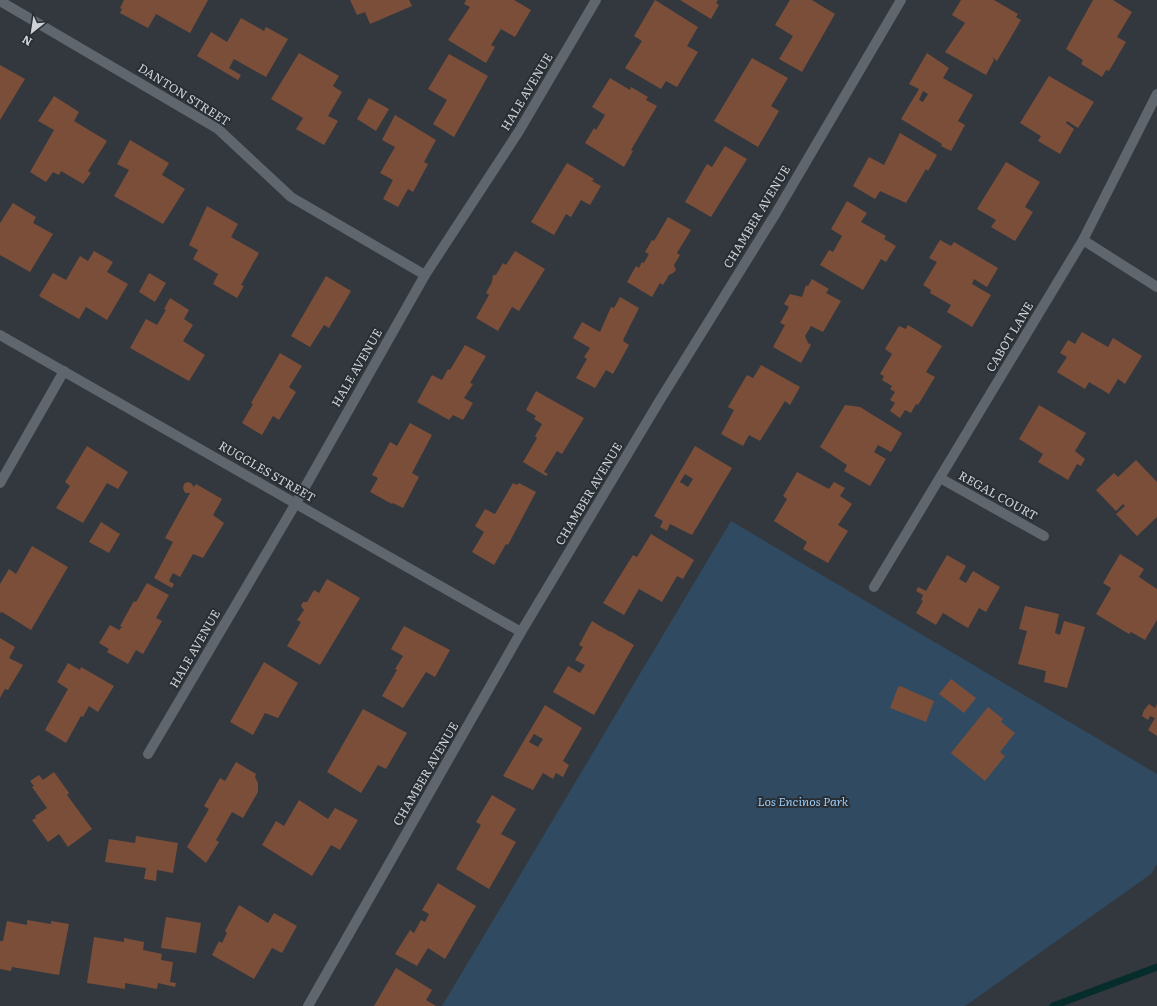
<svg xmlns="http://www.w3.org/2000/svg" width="1157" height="1006" viewBox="0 0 1157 1006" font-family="Literata,serif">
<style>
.green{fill:#304a61}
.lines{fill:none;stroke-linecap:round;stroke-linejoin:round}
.stream{stroke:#062c2c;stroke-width:7}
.building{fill:#7b4e3a;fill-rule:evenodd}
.minor{stroke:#60666d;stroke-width:10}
.labels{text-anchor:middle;stroke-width:4;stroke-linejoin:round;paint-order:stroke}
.street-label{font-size:12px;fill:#ced2d6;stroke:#282e33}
.park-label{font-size:12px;font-style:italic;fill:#99c9f4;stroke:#282e33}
</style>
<rect width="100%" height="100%" fill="#32383e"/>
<polygon class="green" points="731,521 1157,774 1157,864 1151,874 965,1006 442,1006"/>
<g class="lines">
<polyline class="stream" points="1053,1006 1157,967"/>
</g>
<g class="building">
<polygon points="124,0 208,0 190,33 156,14 148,28 120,13 122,9 120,8"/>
<polygon points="350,0 409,0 412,6 370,24 365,12 357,15"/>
<polygon points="466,0 514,0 531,10 515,37 501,29 491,45 495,47 486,63 448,40 470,7 464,4"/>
<polygon points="655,0 698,27 687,46 698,52 677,87 666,81 661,89 625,68 642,41 634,36"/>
<polygon points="680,0 718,0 716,3 719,5 711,19"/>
<polygon points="790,0 812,0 835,14 802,72 779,59 793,36 775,25"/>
<polygon points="961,0 994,0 1018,14 1016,17 1021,20 997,61 992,57 994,60 986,75 945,52 965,23 952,15"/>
<polygon points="1093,0 1113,0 1132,12 1117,37 1126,42 1109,71 1106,70 1102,77 1081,64 1083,60 1066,49"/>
<polygon points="241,18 264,31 266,27 288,39 266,77 234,59 229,68 241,75 238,80 197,56 211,32 227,42"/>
<polygon points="299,53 339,76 333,86 342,92 328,116 338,121 324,145 296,129 303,118 271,99"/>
<path d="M927 53 949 68 943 78 973 95 958 121 965 125 951 151 941 146 942 144 901 119 919 89 909 84ZM923 91 928 94 923 102 919 100Z"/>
<polygon points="449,54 488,76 454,137 433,124 447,100 428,89"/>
<polygon points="752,58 788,78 771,106 779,111 758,147 714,121"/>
<polygon points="0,65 25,79 0,120"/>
<polygon points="1049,76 1094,102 1078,128 1067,121 1066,123 1074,129 1060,154 1038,141 1041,136 1020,123"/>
<polygon points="610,78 630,90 631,87 648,97 646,100 657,106 631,150 633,151 624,167 585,143 594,128 596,130 605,115 592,107"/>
<polygon points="54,96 79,112 74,121 107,141 88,171 91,173 83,184 61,171 59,175 53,172 46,182 30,172 54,130 38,121"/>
<polygon points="369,98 389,109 376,131 357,119"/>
<polygon points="395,115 436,140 424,162 428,164 413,192 408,189 398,207 383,199 393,180 380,173 395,147 382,140"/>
<polygon points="900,133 937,155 928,171 926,169 906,203 880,191 875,199 853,186 869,157 884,165"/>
<polygon points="130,140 169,163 162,175 185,189 163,224 114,196 129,170 117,164"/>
<polygon points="725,146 747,159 711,217 685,202 707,164 712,167"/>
<polygon points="1006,162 1040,182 1025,207 1033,212 1015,241 991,227 996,220 977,209"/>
<polygon points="567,163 594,179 592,181 601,186 590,205 581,200 571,217 566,214 554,235 531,222"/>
<polygon points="847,201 867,213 861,222 886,236 884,239 896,246 886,262 881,259 863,290 820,265 829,250 833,252 842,236 831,229"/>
<polygon points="13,203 36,217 33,223 53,234 30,272 0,255 0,223"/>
<polygon points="207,206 238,224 231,237 259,253 241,285 244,286 237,298 213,284 218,274 193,259 198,250 189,245"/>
<polygon points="668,217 691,230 677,253 680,255 674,265 676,270 673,273 669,275 663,285 660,283 652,297 627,282 636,266 639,268 642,262 644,263 649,254 645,252 652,240 654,241"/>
<polygon points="940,240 951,246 954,242 998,268 987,287 974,279 972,284 991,295 972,327 947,312 951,305 930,293 931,290 923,285 937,262 929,258"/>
<polygon points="94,251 113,262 107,272 128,284 107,320 86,307 79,319 39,296 53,273 66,280 80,256 88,261"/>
<polygon points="515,251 545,269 519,311 512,307 498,331 476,318 489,295 486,293 492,282 493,275 496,275 503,263 506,265"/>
<polygon points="149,273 166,283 155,302 139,292"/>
<polygon points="326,276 351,291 329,328 324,325 310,347 291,336"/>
<polygon points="812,279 829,289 826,293 841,301 823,332 811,326 805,336 808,343 811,345 801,363 773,347 785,325 780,323 789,307 784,304 790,294 802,297 806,285 808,286"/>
<polygon points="620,297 639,308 624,338 623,341 629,345 613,374 606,370 595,388 576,378 587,359 584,357 590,348 573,338 582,322 600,332 611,307 614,308"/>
<polygon points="170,298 189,310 184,319 193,325 183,341 205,355 189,381 130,348 146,319 157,325 166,310 164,309"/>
<polygon points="908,325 942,346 926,372 935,377 918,405 916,404 911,413 905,410 900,418 890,411 895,403 890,400 895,392 890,389 892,386 882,380 884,376 880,374 892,354 885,349 899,326 906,329"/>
<polygon points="1082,332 1108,347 1113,338 1142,356 1125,384 1118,379 1109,394 1089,382 1085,389 1057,372 1067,357 1060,353 1068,340 1075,344"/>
<polygon points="465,345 486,356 470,383 473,384 464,398 473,403 463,420 453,415 449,420 417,402 432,375 442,380 448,369 450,370"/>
<polygon points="280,353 302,366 289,387 296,392 279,420 273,416 262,435 242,423 253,404 251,403"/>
<polygon points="761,365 800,387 790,405 785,401 760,441 749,435 743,446 721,434 734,410 728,407 747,375 753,378"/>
<polygon points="536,391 584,418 562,454 557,451 544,472 548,474 546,476 523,462 537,438 535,436 542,424 534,419 536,416 526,410"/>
<polygon points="845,405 860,407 902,433 891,452 878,445 874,452 886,459 870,486 844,471 847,465 820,447"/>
<polygon points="1039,405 1086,433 1075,451 1085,459 1081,466 1077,464 1068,480 1038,462 1043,454 1019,439"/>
<polygon points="410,423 432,435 412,473 419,477 403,508 393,503 392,504 370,492 378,478 372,475 390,442 397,446"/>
<polygon points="87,446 128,472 118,489 107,483 83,523 56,508 70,486 65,482"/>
<path d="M695 446 732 468 692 535 670 524 667 531 660 527 663 521 654 516ZM685 474 693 479 688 487 680 482Z"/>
<polygon points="1136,460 1157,482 1157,517 1137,536 1116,514 1125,506 1123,504 1116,511 1096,490 1114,473 1118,477"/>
<polygon points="797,472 829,489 834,482 845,488 840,496 852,504 838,525 848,531 828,563 803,549 807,542 774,521 787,499 783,496"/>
<polygon points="187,482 191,483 194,487 196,484 222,499 213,515 224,523 203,558 193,554 180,577 173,573 169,581 174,584 172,588 154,578 173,542 165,538 190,493 185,493 183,488 184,484"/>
<polygon points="513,483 517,485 519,483 536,492 508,545 506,544 494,565 472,552 484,532 475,526 485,509 495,514"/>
<polygon points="101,522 120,534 109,553 89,542"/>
<polygon points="651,534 694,560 683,579 677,576 662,602 639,589 624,615 603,603 633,555 637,557"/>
<polygon points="32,546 68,567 31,630 2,612 0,613 0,584 9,569 16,574"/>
<polygon points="1120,554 1144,569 1139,577 1157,589 1157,620 1145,640 1131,632 1129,634 1096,614 1111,588 1103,583"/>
<polygon points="947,555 966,566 959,579 966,583 973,571 1000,587 986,612 979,608 968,628 943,613 936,625 916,613 923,601 921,600 923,595 916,591 918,587 926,591"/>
<polygon points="327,579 360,598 320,665 287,646 301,622 297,620 304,610 301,606 303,602 307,602 314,590 319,593"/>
<polygon points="147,583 169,595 156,618 162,621 143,654 136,650 128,664 107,652 109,649 99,643 110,625 119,630 122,627 120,626 134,601 136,602"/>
<polygon points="1025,606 1059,614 1055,633 1060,635 1064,621 1085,627 1067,688 1044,682 1046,671 1018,664 1027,631 1019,629"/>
<polygon points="592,621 610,632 610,631 634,645 594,715 553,692 568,666 580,673 585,665 575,660 583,647 579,645"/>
<polygon points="404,626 450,650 435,677 426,672 403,708 382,696 397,670 395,669 403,656 391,649"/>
<polygon points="0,638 15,647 9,658 23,665 8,690 5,689 0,698"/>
<polygon points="264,662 298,683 278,718 265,713 253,735 230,722"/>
<polygon points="68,663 80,670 81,667 114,686 98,712 89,706 83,717 81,716 66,743 45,730 68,689 57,682"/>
<polygon points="951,679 976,698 964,713 939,694"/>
<polygon points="900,686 934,701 926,722 890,708 898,687"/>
<polygon points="1149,704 1155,708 1157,704 1157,736 1148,730 1155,718 1150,716 1148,720 1142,716 1144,710"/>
<path d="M545 705 582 728 563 761 569 765 563 777 556 773 553 779 543 773 533 790 503 776ZM534 734 543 739 538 747 529 742Z"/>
<polygon points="988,707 1003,719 1001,722 1015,733 1000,752 1005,756 985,781 951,753"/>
<polygon points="363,709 407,733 386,769 378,765 361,793 327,772"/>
<polygon points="236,762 256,774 255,777 258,783 258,792 243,818 232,812 216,840 219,842 206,863 187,847 209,809 204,806 220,778 225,781"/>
<polygon points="54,772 69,793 67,795 92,829 68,847 59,834 48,842 32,820 36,818 35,816 47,808 32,787 34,786 30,781 39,775 43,780"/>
<polygon points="492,795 516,809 501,834 516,842 489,889 456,869 481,825 476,822"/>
<polygon points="299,800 328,819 335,808 358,820 340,850 331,845 312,876 262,845 276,821 284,826"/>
<polygon points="136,836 178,843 173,873 157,870 156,881 144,879 146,868 105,862 109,839 135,843"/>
<polygon points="438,883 476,906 445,959 428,948 417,966 395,954 410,930 414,933 421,920 425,922 429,914 422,910"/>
<polygon points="239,905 268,923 274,913 297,926 282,953 272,948 254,979 212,955 219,941 222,943 227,933 225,931"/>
<polygon points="166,917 201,923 196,953 161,948"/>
<polygon points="27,920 51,924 51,921 69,924 59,975 12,967 11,971 0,969 0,941 3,941 7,921 27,925"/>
<polygon points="94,937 124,942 124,938 144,942 143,950 162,954 161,960 173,962 170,982 176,983 175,987 158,983 157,989 125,983 125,989 87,983"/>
<polygon points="396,968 432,990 426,1000 436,1006 374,1006"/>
</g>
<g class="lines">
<g class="minor">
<polyline points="0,1 218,129 291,197 425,275"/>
<polyline points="1083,240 1157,287"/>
<polyline points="0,335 521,632"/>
<polyline points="940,478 1044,536"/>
<polyline points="0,483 64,371"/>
<polyline points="874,587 1083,240 1157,94"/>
<polyline points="148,754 296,503 425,275 519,131 596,0"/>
<polyline points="308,1006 521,632 660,400 776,213 901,0"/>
</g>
</g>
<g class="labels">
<g class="street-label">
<text transform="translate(527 92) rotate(-59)" y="4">HALE AVENUE</text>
<text transform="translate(184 95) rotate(32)" y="4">DANTON STREET</text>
<text transform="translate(757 217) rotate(-59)" y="4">CHAMBER AVENUE</text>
<text transform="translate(1010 337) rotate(-59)" y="4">CABOT LANE</text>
<text transform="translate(357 368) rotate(-60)" y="4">HALE AVENUE</text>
<text transform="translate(267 472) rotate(30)" y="4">RUGGLES STREET</text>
<text transform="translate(589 494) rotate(-59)" y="4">CHAMBER AVENUE</text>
<text transform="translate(998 496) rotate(29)" y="4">REGAL COURT</text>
<text transform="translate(195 649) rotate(-60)" y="4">HALE AVENUE</text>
<text transform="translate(426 774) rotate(-60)" y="4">CHAMBER AVENUE</text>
</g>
<g class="park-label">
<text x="803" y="806">Los Encinos Park</text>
</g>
</g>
<g transform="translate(32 32) rotate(210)" stroke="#282e33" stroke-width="3" paint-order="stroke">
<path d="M0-3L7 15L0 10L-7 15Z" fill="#ced2d6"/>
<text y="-6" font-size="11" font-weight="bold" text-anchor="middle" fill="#ced2d6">N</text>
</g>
</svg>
